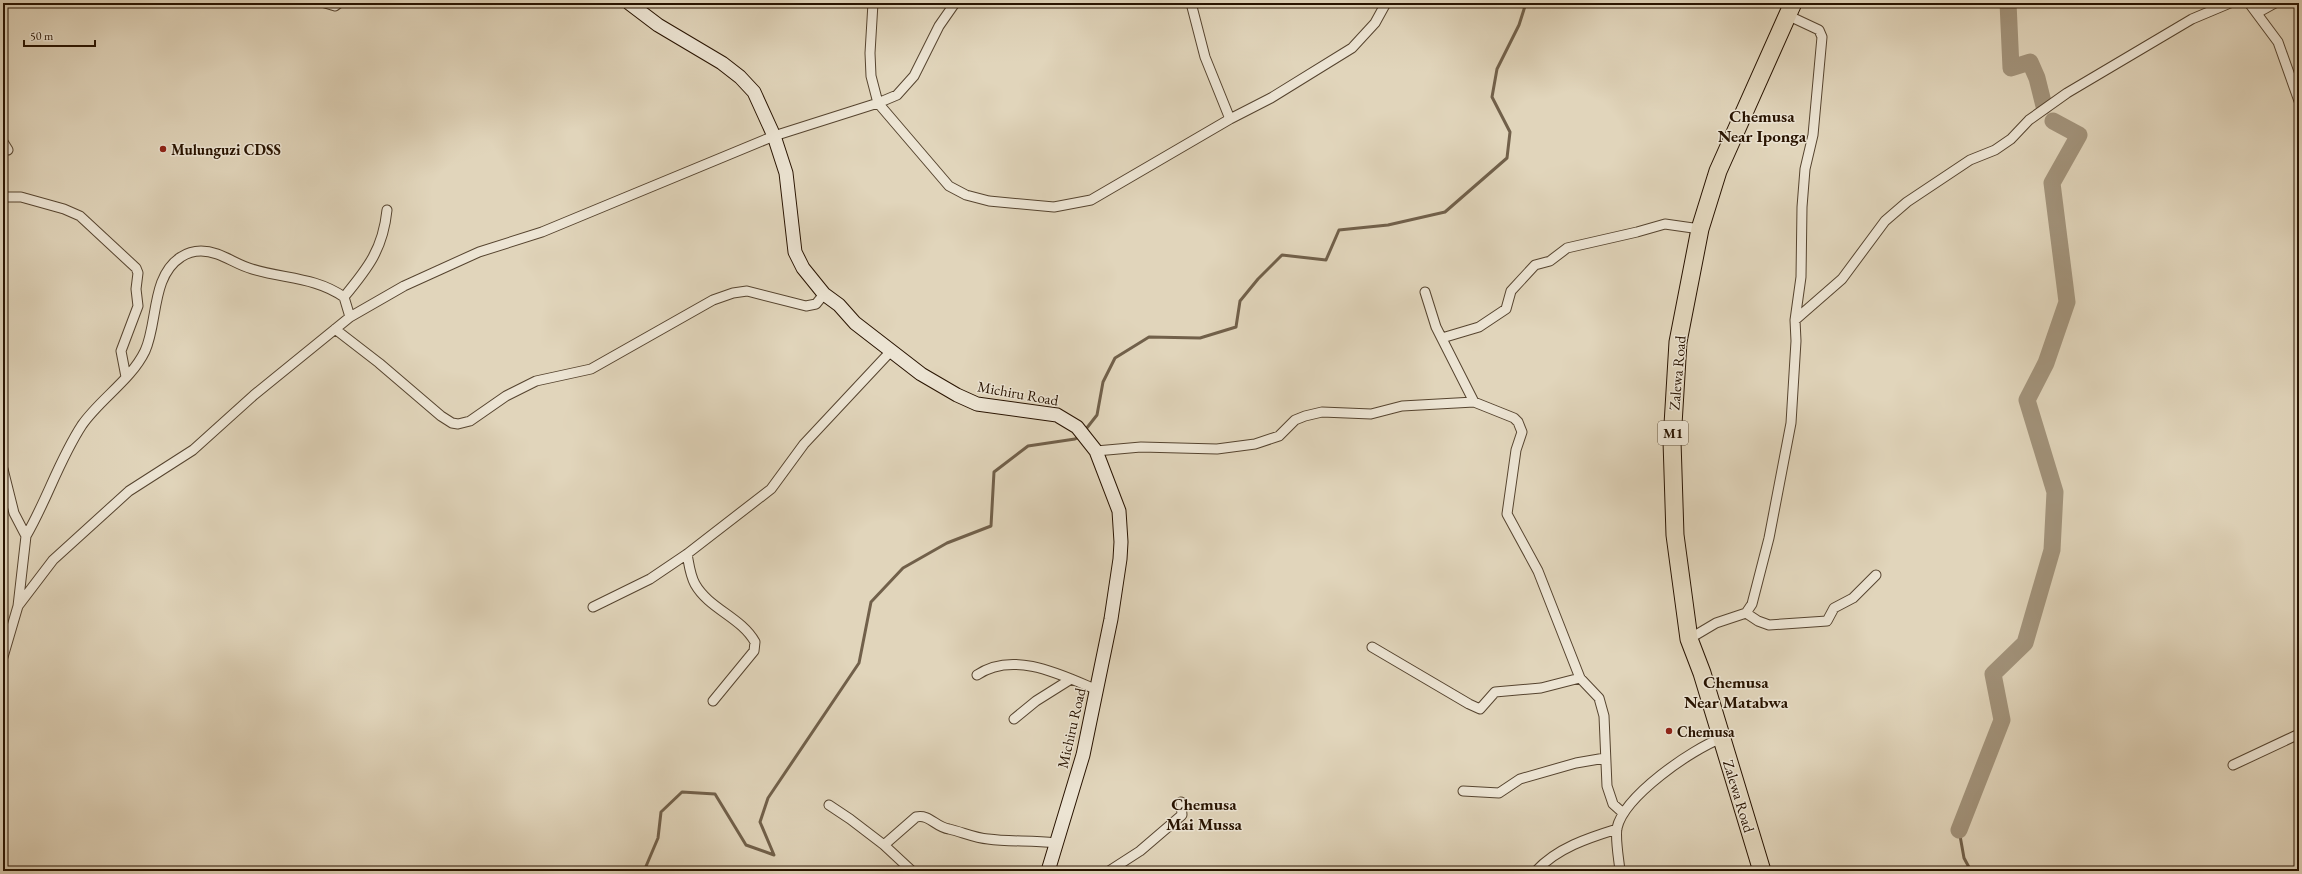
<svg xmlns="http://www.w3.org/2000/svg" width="2302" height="874" font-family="'EB Garamond',serif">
<rect width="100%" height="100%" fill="#e1d5bb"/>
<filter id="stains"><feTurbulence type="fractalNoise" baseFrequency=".005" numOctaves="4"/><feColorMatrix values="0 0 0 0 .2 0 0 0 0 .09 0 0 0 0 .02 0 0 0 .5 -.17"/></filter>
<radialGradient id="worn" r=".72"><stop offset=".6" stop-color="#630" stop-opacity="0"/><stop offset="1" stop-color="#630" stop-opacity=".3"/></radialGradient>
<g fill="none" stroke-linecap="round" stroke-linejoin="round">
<path stroke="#71604a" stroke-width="3" d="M 1086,429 L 1097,415 L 1103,382 L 1115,358 L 1149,337 L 1200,338 L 1236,327 L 1240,301 L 1258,279 L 1282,255 L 1326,260 L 1339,230 L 1388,225 L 1445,212 L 1507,158 L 1510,132 L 1492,97 L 1497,69 L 1519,25 L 1526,3
M 1959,830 L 1964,858 L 1971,871
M 644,871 L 658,838 L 661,812 L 682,792 L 715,794 L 746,845 L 774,855 L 760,822 L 768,798 L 859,663 L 871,602 L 903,568 L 947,543 L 991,526 L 994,472 L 1028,446 L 1075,439 L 1081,436"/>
<path stroke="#a2937b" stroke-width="17" d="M 2008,3 L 2011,68 L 2030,62 L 2037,78 L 2044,106
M 1959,830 L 2002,720 L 1993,674 L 2025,643 L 2052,550 L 2055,492 L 2027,400 L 2046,363 L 2067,302 L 2052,183 L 2079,135 L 2053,121"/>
<defs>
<path id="street" d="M 325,3 L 335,6 L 339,3
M 873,3 L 870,53 L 871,76 L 878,103 L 949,186 L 966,195 L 989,201 L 1054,207 L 1091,200 L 1230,119 L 1271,98 L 1352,48 L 1375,23 L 1386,3
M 1191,3 L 1205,57 L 1230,119
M 2249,3 L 2278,42 L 2299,101
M 2257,13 L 2275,3
M 3,142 L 8,150
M 3,197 L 21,197 L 64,209 L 80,216 L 136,268 L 138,273 L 136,289 L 138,306 L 121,351 L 126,377
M 1425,292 L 1436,327 L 1474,402
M 350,317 L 344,297 C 368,268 383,249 387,210
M 1795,320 L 1842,279 L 1885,221 L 1907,202 L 1970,160 L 1995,150 L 2011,139 L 2029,120 L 2067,93 L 2192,19 L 2230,3
M 335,329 L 379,363 L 441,416 L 452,423 L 458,424 L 470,421 L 506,396 L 536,381 L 591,369 L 713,300 L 733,293 L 747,291 L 806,306 L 816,304 L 824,294
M 1442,338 L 1479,327 L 1506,309 L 1511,291 L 1535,265 L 1550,261 L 1567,248 L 1637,232 L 1665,224 L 1700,229
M 1096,451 L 1141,447 L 1217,449 L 1255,444 L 1279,436 L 1295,420 L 1305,416 L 1322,412 L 1371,414 L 1402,406 L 1474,402 L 1514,418 L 1518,422 L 1522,432 L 1516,450 L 1507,514 L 1538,571 L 1580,678 L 1599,698 L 1604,716 L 1607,786 L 1613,804 L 1623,813
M 3,469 L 14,513 L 26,536 L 18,606
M 26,536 C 47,500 59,460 82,425 C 100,399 131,380 145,351 C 158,323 151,276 181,257 C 187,253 193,251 201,251 C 220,251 234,264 252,269 C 285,279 315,277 344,297
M 687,554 C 689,564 690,575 695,584 C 709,609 741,617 755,642 L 754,651 L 713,701
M 593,607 L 650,579 L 687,554 L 771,489 L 804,444 L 891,351
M 1746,613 L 1758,621 L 1769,625 L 1827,621 L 1834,608 L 1853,598 L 1876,575
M 1689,639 L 1716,623 L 1746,613 L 1752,604 L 1769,538 L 1791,423 L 1796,341 L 1795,320 L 1801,277 L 1802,207 L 1805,169 L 1813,135 L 1822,37 L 1819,30 L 1787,15
M 1372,647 L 1469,704 L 1480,709 L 1495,692 L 1541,688 L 1580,678
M 3,657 L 18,606 L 53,560 L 129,491 L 193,450 L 254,395 L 350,317 L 404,286 L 479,252 L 542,232 L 774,136 L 878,103 L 897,95 L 914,76 L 939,26 L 955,3
M 977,675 C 1013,650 1062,675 1097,690
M 1014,719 L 1036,701 L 1071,679
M 2233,765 L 2299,734
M 1463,791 L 1499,793 L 1520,779 L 1576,763 L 1605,758
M 829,805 L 850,819 L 884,845 L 912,871
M 884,845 L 916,817 C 930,814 935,827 949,829 C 962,832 975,838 988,839 C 1010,842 1033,840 1055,843
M 1109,871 L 1140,851 L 1182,815 L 1181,802
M 1536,871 C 1557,848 1588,838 1617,829
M 1620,871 C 1619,860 1615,839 1617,828 C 1624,796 1692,749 1722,738"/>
<path id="secondary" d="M 629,3 L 658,25 L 722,63 L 740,77 L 754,92 L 774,136 L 786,173 L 795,252 L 803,268 L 824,294 L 839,305 L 855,323 L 921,374 L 957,395 L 977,404 L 1057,415 L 1077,427 L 1096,451 L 1119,511 L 1121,542 L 1120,559 L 1111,619 L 1083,755 L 1048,871"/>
<path id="highway" d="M 1762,871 L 1702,673 L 1689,639 L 1675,535 L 1672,441 L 1678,342 L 1700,229 L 1718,171 L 1793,3"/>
</defs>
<use href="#street" stroke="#56442f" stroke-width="11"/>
<use href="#secondary" stroke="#281300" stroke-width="15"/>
<use href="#highway" stroke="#281300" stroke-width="19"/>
<use href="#street" stroke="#ece4d3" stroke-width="9"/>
<use href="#secondary" stroke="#ece4d3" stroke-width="13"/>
<use href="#highway" stroke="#e1d5bb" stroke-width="17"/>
</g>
<g fill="#8f2418" stroke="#ece4d3" stroke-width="1.5">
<circle cx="163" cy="149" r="4"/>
<circle cx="1669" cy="731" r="4"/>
</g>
<g text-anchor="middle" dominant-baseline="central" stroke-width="3" stroke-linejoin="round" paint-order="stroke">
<rect fill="#ece4d3" stroke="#63523f" stroke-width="1" x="1658" y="421" width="30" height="24" rx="3"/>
<g font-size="14" font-weight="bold" fill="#281300">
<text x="1673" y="433">M1</text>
</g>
<g font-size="15" font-weight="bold" fill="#281300" stroke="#ece4d3" text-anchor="start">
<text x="171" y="149">Mulunguzi CDSS</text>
<text x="1677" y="731">Chemusa</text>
</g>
<g font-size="15" fill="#281300" stroke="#ece4d3">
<text transform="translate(1677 373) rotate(-85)">Zalewa Road</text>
<text transform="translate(1018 393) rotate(10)">Michiru Road</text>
<text transform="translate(1071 728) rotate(-77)">Michiru Road</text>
<text transform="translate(1739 796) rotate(73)">Zalewa Road</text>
</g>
<g font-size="17" font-weight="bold" fill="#281300" stroke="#ece4d3">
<text x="1762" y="116">Chemusa<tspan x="1762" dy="20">Near Iponga</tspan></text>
<text x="1736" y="682">Chemusa<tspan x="1736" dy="20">Near Matabwa</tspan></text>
<text x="1204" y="804">Chemusa<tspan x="1204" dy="20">Mai Mussa</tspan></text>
</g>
</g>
<rect width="2302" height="874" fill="none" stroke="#e1d5bb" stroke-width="16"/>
<rect x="4" y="4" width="2294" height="866" fill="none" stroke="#281300" stroke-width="2"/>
<rect x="8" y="8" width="2286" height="858" fill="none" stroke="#281300"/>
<path d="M24 40v6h71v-6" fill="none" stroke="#281300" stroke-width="2"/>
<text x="30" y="40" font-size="12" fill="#281300" stroke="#ece4d3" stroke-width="3" paint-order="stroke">50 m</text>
<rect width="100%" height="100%" filter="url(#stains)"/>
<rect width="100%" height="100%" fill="url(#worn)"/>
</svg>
